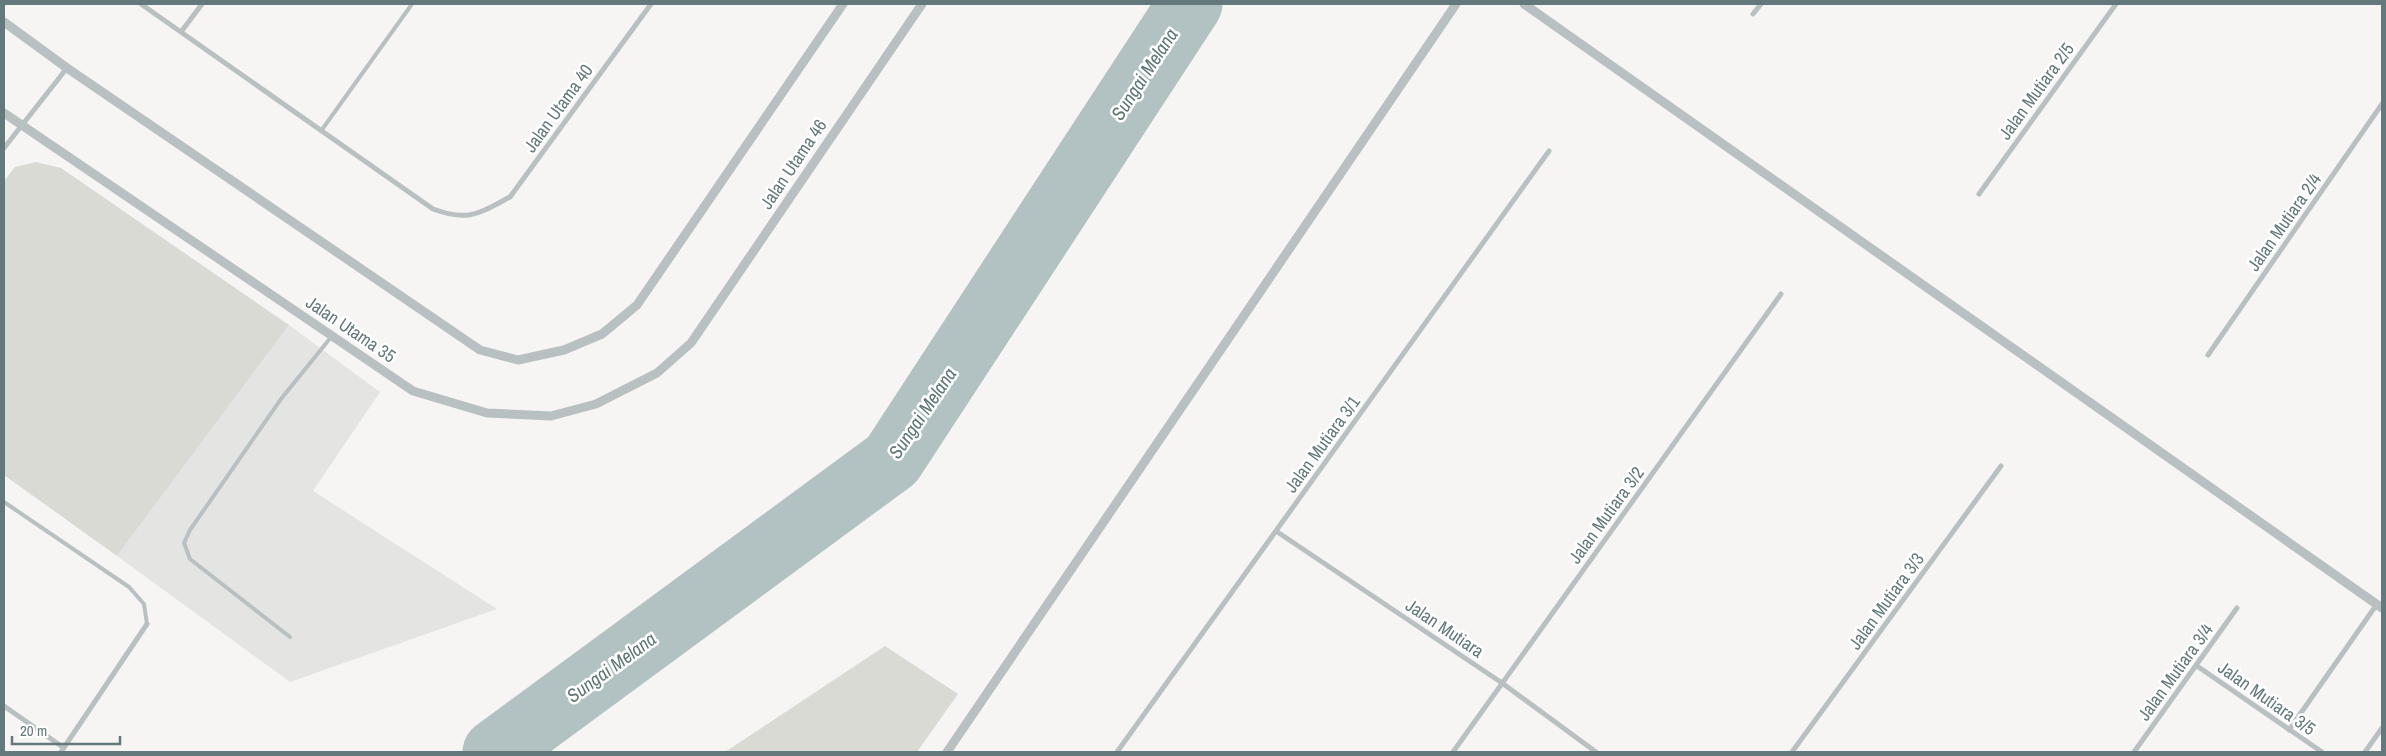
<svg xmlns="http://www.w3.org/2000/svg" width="2386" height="756" font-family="'Archivo Narrow',sans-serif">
<rect width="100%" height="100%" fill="#f6f5f3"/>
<path fill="#e4e5e3" d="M 289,325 L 380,392 L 313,491 L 497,609 L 290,682 L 117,556 Z"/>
<path fill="#d8dad3" d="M 36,162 L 61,168 L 289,325 L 117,556 L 4,475 L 4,181 L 15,167 Z
M 885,646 L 958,694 L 917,752 L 725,752 Z"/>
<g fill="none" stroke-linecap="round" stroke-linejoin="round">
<path stroke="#b2c2c2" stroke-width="65" d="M 495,752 L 892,460 L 1190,4"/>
<path stroke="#b9c0c1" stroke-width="4" d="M 321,131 L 412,4
M 4,502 L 129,587 L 144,604 L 147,624
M 290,637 L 190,559 L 184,543 L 190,530 L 281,399 L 332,336"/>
<path stroke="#b9c0c1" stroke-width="5" d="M 141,4 L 433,209 C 468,222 478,214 510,197 L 651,4
M 1753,14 L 1761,4
M 181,32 L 202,4
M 4,148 L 67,68
M 1979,194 L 2116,4
M 2208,355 L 2382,104
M 1276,531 L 1502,683 L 1596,752
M 2197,666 L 2322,752
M 4,706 L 64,748
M 2289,730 L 2377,604
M 61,752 L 147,624
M 1117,752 L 1549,151
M 1453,752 L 1781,294
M 1792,752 L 2001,466
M 2134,752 L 2237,608
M 2365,752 L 2382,728"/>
<path stroke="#b9c0c1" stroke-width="9" d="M 1524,4 L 2382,608
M 4,22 L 67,68 L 480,350 L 518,360 L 564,350 L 602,334 L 637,305 L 843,4
M 4,113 L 413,391 L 487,413 L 551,416 L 596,404 L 657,373 L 691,343 L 922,4
M 947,752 L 1456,4"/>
</g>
<g text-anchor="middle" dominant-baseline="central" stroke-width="5" stroke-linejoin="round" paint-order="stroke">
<g font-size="18" fill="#64797b" stroke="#fff">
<text transform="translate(2036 91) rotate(-54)">Jalan Mutiara 2/5</text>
<text transform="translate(558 108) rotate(-54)">Jalan Utama 40</text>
<text transform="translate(793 164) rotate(-56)">Jalan Utama 46</text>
<text transform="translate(2284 222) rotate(-55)">Jalan Mutiara 2/4</text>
<text transform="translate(351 329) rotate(34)">Jalan Utama 35</text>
<text transform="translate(1322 444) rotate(-54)">Jalan Mutiara 3/1</text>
<text transform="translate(1606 515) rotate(-54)">Jalan Mutiara 3/2</text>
<text transform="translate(1886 601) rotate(-54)">Jalan Mutiara 3/3</text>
<text transform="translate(1445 628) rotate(34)">Jalan Mutiara</text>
<text transform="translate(2175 672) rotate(-54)">Jalan Mutiara 3/4</text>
<text transform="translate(2267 698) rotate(35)">Jalan Mutiara 3/5</text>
</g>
<g font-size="19" font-style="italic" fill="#5e7776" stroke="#fff">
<text transform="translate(1144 74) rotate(-57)">Sungai Melana</text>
<text transform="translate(922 413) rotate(-56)">Sungai Melana</text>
<text transform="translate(611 667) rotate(-36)">Sungai Melana</text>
</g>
</g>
<rect width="2386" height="756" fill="none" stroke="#64797b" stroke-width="10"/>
<path d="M12 736v8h108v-8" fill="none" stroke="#64797b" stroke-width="2.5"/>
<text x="20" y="736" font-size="15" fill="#64797b" stroke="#ffffff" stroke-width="4" paint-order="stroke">20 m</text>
</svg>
